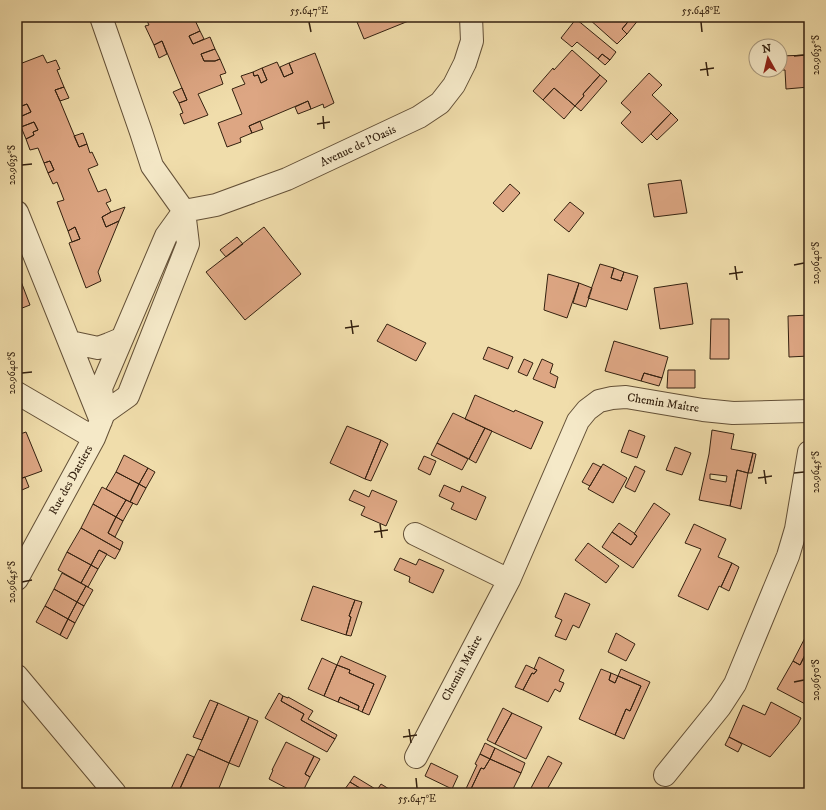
<svg xmlns="http://www.w3.org/2000/svg" width="826" height="810" font-family="'IM FELL DW Pica',serif">
<rect width="100%" height="100%" fill="#f0ddab"/>
<filter id="stains"><feTurbulence type="fractalNoise" baseFrequency=".005" numOctaves="4"/><feColorMatrix values="0 0 0 0 .2 0 0 0 0 .09 0 0 0 0 .02 0 0 0 .5 -.17"/></filter>
<radialGradient id="worn" r=".72"><stop offset=".6" stop-color="#630" stop-opacity="0"/><stop offset="1" stop-color="#630" stop-opacity=".3"/></radialGradient>
<path fill="#dda683" stroke="#342110" fill-rule="evenodd" d="M 150,17 L 195,17 L 194,18 L 200,31 L 189,36 L 193,44 L 210,37 L 215,49 L 201,54 L 204,61 L 215,61 L 220,59 L 226,73 L 220,75 L 223,84 L 198,94 L 208,115 L 184,124 L 180,114 L 183,113 L 179,103 L 187,100 L 162,41 L 154,45 L 145,26 L 149,25 L 146,19 Z
M 355,17 L 410,17 L 411,20 L 364,39 Z
M 591,17 L 632,17 L 622,29 L 627,34 L 617,44 L 589,19 Z
M 632,17 L 637,17 L 639,19 L 627,34 L 622,29 Z
M 576,19 L 616,52 L 610,60 L 602,54 L 598,59 L 577,42 L 572,47 L 561,38 Z
M 200,31 L 204,39 L 193,44 L 189,36 Z
M 162,41 L 167,54 L 159,58 L 154,45 Z
M 215,49 L 220,59 L 215,61 L 204,61 L 201,54 Z
M 572,50 L 600,75 L 583,94 L 584,96 L 575,106 L 554,88 L 543,100 L 533,91 L 553,68 L 554,70 Z
M 315,53 L 334,103 L 324,108 L 323,104 L 311,109 L 308,101 L 249,126 L 252,133 L 240,138 L 241,142 L 227,147 L 218,123 L 242,114 L 232,89 L 245,84 L 241,76 L 253,72 L 254,76 L 258,75 L 261,83 L 267,80 L 262,68 L 277,62 L 284,77 L 293,73 L 289,63 Z
M 602,54 L 610,60 L 605,65 L 598,59 Z
M 43,55 L 47,63 L 56,60 L 60,69 L 57,70 L 64,87 L 55,90 L 60,101 L 79,147 L 87,144 L 90,153 L 92,152 L 98,165 L 88,169 L 98,192 L 106,189 L 111,201 L 106,203 L 111,212 L 102,217 L 106,227 L 119,221 L 98,272 L 101,281 L 86,288 L 69,243 L 80,239 L 75,227 L 68,231 L 57,202 L 64,200 L 57,182 L 53,184 L 48,173 L 54,170 L 50,161 L 44,163 L 38,148 L 30,150 L 26,139 L 34,135 L 33,132 L 38,130 L 34,122 L 21,127 L 17,118 L 31,112 L 27,104 L 19,107 L 17,103 L 17,65 Z
M 809,55 L 809,87 L 786,89 L 785,70 L 780,70 L 780,56 Z
M 289,63 L 293,73 L 284,77 L 280,67 Z
M 262,68 L 267,80 L 261,83 L 258,75 L 254,76 L 253,72 Z
M 649,73 L 662,85 L 652,95 L 671,113 L 642,143 L 621,123 L 631,112 L 621,103 Z
M 600,75 L 607,81 L 581,111 L 575,106 L 584,96 L 583,94 Z
M 64,87 L 69,98 L 60,101 L 55,90 Z
M 182,88 L 187,100 L 179,103 L 173,92 Z
M 554,88 L 575,106 L 564,119 L 543,100 Z
M 308,101 L 311,109 L 298,114 L 295,107 Z
M 27,104 L 31,112 L 22,116 L 19,107 Z
M 671,113 L 678,120 L 657,140 L 651,134 Z
M 260,121 L 263,129 L 252,133 L 249,126 Z
M 34,122 L 38,130 L 33,132 L 34,135 L 26,139 L 21,127 Z
M 83,133 L 87,144 L 79,147 L 74,136 Z
M 50,161 L 54,170 L 48,173 L 44,163 Z
M 681,180 L 687,213 L 654,217 L 648,184 Z
M 510,184 L 520,193 L 503,212 L 493,203 Z
M 570,202 L 584,213 L 569,232 L 554,220 Z
M 125,207 L 119,221 L 106,227 L 102,217 L 111,212 Z
M 75,227 L 80,239 L 72,242 L 68,231 Z
M 264,227 L 301,274 L 245,320 L 206,272 Z
M 237,237 L 243,244 L 226,257 L 220,250 Z
M 600,264 L 614,268 L 611,278 L 621,281 L 624,272 L 638,276 L 627,310 L 588,298 Z
M 614,268 L 624,272 L 621,281 L 611,278 Z
M 17,271 L 30,305 L 17,310 Z
M 548,274 L 579,283 L 567,318 L 544,310 Z
M 579,283 L 592,288 L 586,307 L 573,303 Z
M 687,283 L 693,324 L 660,329 L 654,288 Z
M 809,315 L 809,356 L 789,357 L 788,316 Z
M 711,319 L 729,319 L 729,359 L 710,359 Z
M 387,324 L 426,343 L 416,361 L 377,341 Z
M 614,341 L 668,357 L 662,378 L 644,373 L 641,381 L 605,371 Z
M 488,347 L 513,357 L 508,369 L 483,359 Z
M 524,359 L 533,363 L 527,376 L 518,372 Z
M 542,359 L 553,364 L 550,373 L 558,377 L 555,388 L 533,379 Z
M 668,370 L 695,370 L 695,388 L 667,388 Z
M 644,373 L 662,378 L 659,386 L 641,381 Z
M 475,395 L 514,412 L 515,410 L 543,422 L 531,449 L 465,419 Z
M 453,413 L 485,428 L 469,459 L 437,443 Z
M 347,426 L 381,440 L 365,479 L 330,463 Z
M 485,428 L 492,431 L 476,463 L 469,459 Z
M 629,430 L 645,436 L 637,458 L 621,452 Z
M 712,430 L 734,434 L 731,449 L 753,453 L 748,473 L 737,470 L 730,506 L 699,500 L 709,454 ZM 710,474 L 727,476 L 726,482 L 710,479 Z
M 26,432 L 42,471 L 17,480 L 17,435 Z
M 381,440 L 388,444 L 371,481 L 365,479 Z
M 437,443 L 468,459 L 462,470 L 431,455 Z
M 675,447 L 691,453 L 682,475 L 666,470 Z
M 753,453 L 756,454 L 752,473 L 748,473 Z
M 124,455 L 148,468 L 139,484 L 116,472 Z
M 424,456 L 436,461 L 430,475 L 418,469 Z
M 593,463 L 601,467 L 590,486 L 582,482 Z
M 603,464 L 627,478 L 613,503 L 588,489 Z
M 635,466 L 645,471 L 635,492 L 625,487 Z
M 148,468 L 155,472 L 146,488 L 139,484 Z
M 737,470 L 748,473 L 741,509 L 730,506 Z
M 116,472 L 139,484 L 130,502 L 106,489 Z
M 25,477 L 29,487 L 17,492 L 17,480 Z
M 139,484 L 146,488 L 137,505 L 130,502 Z
M 444,485 L 460,492 L 462,486 L 486,497 L 476,520 L 451,509 L 454,503 L 439,496 Z
M 102,487 L 126,500 L 116,517 L 93,504 Z
M 354,490 L 369,497 L 372,490 L 397,501 L 386,526 L 361,515 L 365,507 L 349,500 Z
M 126,500 L 133,503 L 123,521 L 116,517 Z
M 654,503 L 670,514 L 633,568 L 602,547 L 612,532 L 631,545 L 637,536 L 634,534 Z
M 93,504 L 116,517 L 108,533 L 123,542 L 120,550 L 81,528 Z
M 116,517 L 123,521 L 115,537 L 108,533 Z
M 619,523 L 634,533 L 637,536 L 631,545 L 612,532 Z
M 694,524 L 726,539 L 718,557 L 732,563 L 721,587 L 719,586 L 708,610 L 678,596 L 701,549 L 685,543 Z
M 81,528 L 120,550 L 115,559 L 99,550 L 91,565 L 67,552 Z
M 588,543 L 619,566 L 606,583 L 575,560 Z
M 99,550 L 107,554 L 98,569 L 91,565 Z
M 67,552 L 91,565 L 81,583 L 58,570 Z
M 400,558 L 416,565 L 419,559 L 444,570 L 433,593 L 409,582 L 410,577 L 394,570 Z
M 732,563 L 739,567 L 729,591 L 721,587 Z
M 91,565 L 98,569 L 88,587 L 81,583 Z
M 62,573 L 86,586 L 77,602 L 54,589 Z
M 86,586 L 93,590 L 84,606 L 77,602 Z
M 313,586 L 355,600 L 349,616 L 351,617 L 346,635 L 301,620 Z
M 54,589 L 77,602 L 68,619 L 45,606 Z
M 565,593 L 590,604 L 579,628 L 573,625 L 566,640 L 555,636 L 562,620 L 555,617 Z
M 355,600 L 362,602 L 351,636 L 346,635 L 351,617 L 349,616 Z
M 77,602 L 84,606 L 75,623 L 68,619 Z
M 45,606 L 68,619 L 60,635 L 36,622 Z
M 68,619 L 75,623 L 67,639 L 60,635 Z
M 616,633 L 635,644 L 626,661 L 608,652 Z
M 807,634 L 809,634 L 809,647 L 800,665 L 793,661 Z
M 809,647 L 809,706 L 777,689 L 793,661 L 800,665 Z
M 341,656 L 386,676 L 369,715 L 362,712 L 374,684 L 349,673 L 350,670 L 337,665 Z
M 539,657 L 564,670 L 559,681 L 564,683 L 560,692 L 555,689 L 548,702 L 523,690 L 532,673 L 534,674 L 537,670 L 534,669 Z
M 322,658 L 337,665 L 324,696 L 308,689 Z
M 337,665 L 350,670 L 349,673 L 374,684 L 362,712 L 358,710 L 359,706 L 340,697 L 338,702 L 324,696 Z
M 526,665 L 537,670 L 534,674 L 532,673 L 523,690 L 515,687 Z
M 601,669 L 611,673 L 609,680 L 615,683 L 618,676 L 641,686 L 630,711 L 626,709 L 615,735 L 579,719 Z
M 621,669 L 650,682 L 624,739 L 615,735 L 626,709 L 630,711 L 641,686 L 618,676 Z
M 611,673 L 618,676 L 615,683 L 609,680 Z
M 279,693 L 283,696 L 281,701 L 304,714 L 301,720 L 335,739 L 327,752 L 265,718 Z
M 283,696 L 288,698 L 288,697 L 313,711 L 308,719 L 337,735 L 335,739 L 301,720 L 304,714 L 281,701 Z
M 340,697 L 359,706 L 358,710 L 338,702 Z
M 210,700 L 218,703 L 202,740 L 193,737 Z
M 771,702 L 801,718 L 798,724 L 770,757 L 729,737 L 743,705 L 765,715 Z
M 218,703 L 249,717 L 229,763 L 198,749 Z
M 503,708 L 512,713 L 495,744 L 487,740 Z
M 512,713 L 542,727 L 526,759 L 495,744 Z
M 249,717 L 258,721 L 239,767 L 229,763 Z
M 729,737 L 742,744 L 738,752 L 725,745 Z
M 286,742 L 314,756 L 305,774 L 310,777 L 302,793 L 296,793 L 269,779 L 273,770 L 272,770 Z
M 485,743 L 495,748 L 490,759 L 480,754 Z
M 495,748 L 525,763 L 521,773 L 490,759 Z
M 198,749 L 229,763 L 217,793 L 178,793 Z
M 187,754 L 194,757 L 178,793 L 174,793 L 170,791 Z
M 480,754 L 490,759 L 484,769 L 481,768 L 470,791 L 473,793 L 464,793 L 477,765 L 475,764 Z
M 314,756 L 320,759 L 310,777 L 305,774 Z
M 548,756 L 562,763 L 545,793 L 537,793 L 538,791 L 531,788 Z
M 490,759 L 521,773 L 511,793 L 473,793 L 470,791 L 481,768 L 484,769 Z
M 431,763 L 458,776 L 452,789 L 425,776 Z
M 354,776 L 377,790 L 381,784 L 389,789 L 386,793 L 368,793 L 350,782 Z
M 350,782 L 368,793 L 342,793 Z"/>
<g fill="none" stroke-linecap="round" stroke-linejoin="round">
<defs>
<path id="minor" d="M 184,211 L 216,205 L 287,179 L 419,117 L 440,103 L 454,85 L 465,63 L 472,41 L 471,17
M 17,212 L 101,421
M 70,342 L 98,348 L 109,344 L 121,339
M 17,393 L 94,438
M 104,413 L 101,388 L 166,236 L 184,211
M 415,534 L 509,580
M 17,579 L 94,438 L 104,413 L 128,396 L 188,244 L 184,211 L 152,166 L 141,132 L 101,17
M 17,676 L 115,793
M 416,757 L 509,580 L 578,421 L 587,410 L 599,401 L 612,398 L 626,397 L 703,410 L 733,413 L 809,411
M 665,775 L 720,707 L 735,684 L 788,556 L 796,529 L 809,452"/>
</defs>
<use href="#minor" stroke="#635037" stroke-width="24"/>
<use href="#minor" stroke="#f5e9c8" stroke-width="22"/>
</g>
<path fill="none" stroke="#342110" stroke-width="1.5" d="M 309,22 L 311,32M 701,22 L 702,32M 794,56 L 804,55M 706,62 L 708,76M 700,70 L 714,68M 323,116 L 324,129M 317,124 L 330,122M 22,165 L 32,164M 794,265 L 804,263M 735,266 L 737,280M 729,274 L 743,272M 351,320 L 353,334M 345,328 L 359,326M 22,373 L 32,372M 764,470 L 766,484M 794,473 L 804,472M 758,478 L 772,476M 380,524 L 382,538M 374,532 L 388,530M 22,582 L 32,580M 794,682 L 804,680M 409,729 L 411,743M 403,737 L 417,735M 416,778 L 417,788"/>
<g text-anchor="middle" dominant-baseline="central" stroke-width="4" stroke-linejoin="round" paint-order="stroke">
<g font-size="12" fill="#342110" stroke="#f5e9c8">
<text transform="translate(358 146) rotate(-25)">Avenue de l'Oasis</text>
<text transform="translate(663 403) rotate(9)">Chemin Maître</text>
<text transform="translate(71 480) rotate(-61)">Rue des Dattiers</text>
<text transform="translate(462 668) rotate(-62)">Chemin Maître</text>
</g>
</g>
<rect width="826" height="810" fill="none" stroke="#f0ddab" stroke-width="44"/>
<g transform="translate(768 58) rotate(352)"><circle r="19" fill="#f5e9c8" stroke="#a8997e"/>
<path d="M0-3L7 15L0 10L-7 15Z" fill="#8f2418"/>
<text y="-6" font-size="11" font-weight="bold" text-anchor="middle" fill="#342110">N</text>
</g>
<rect x="22" y="22" width="782" height="766" fill="none" stroke="#342110" stroke-width="1.5"/>
<g font-size="10" text-anchor="middle" fill="#342110">
<text x="309" y="14">55.647°E</text>
<text x="701" y="14">55.648°E</text>
<text transform="translate(815 55) rotate(-90)" y="4">20.9635°S</text>
<text transform="translate(11 165) rotate(-90)" y="4">20.9635°S</text>
<text transform="translate(815 263) rotate(-90)" y="4">20.9640°S</text>
<text transform="translate(11 373) rotate(-90)" y="4">20.9640°S</text>
<text transform="translate(815 472) rotate(-90)" y="4">20.9645°S</text>
<text transform="translate(11 582) rotate(-90)" y="4">20.9645°S</text>
<text transform="translate(815 680) rotate(-90)" y="4">20.9650°S</text>
<text x="417" y="802">55.647°E</text>
</g>
<rect width="100%" height="100%" filter="url(#stains)"/>
<rect width="100%" height="100%" fill="url(#worn)"/>
</svg>
